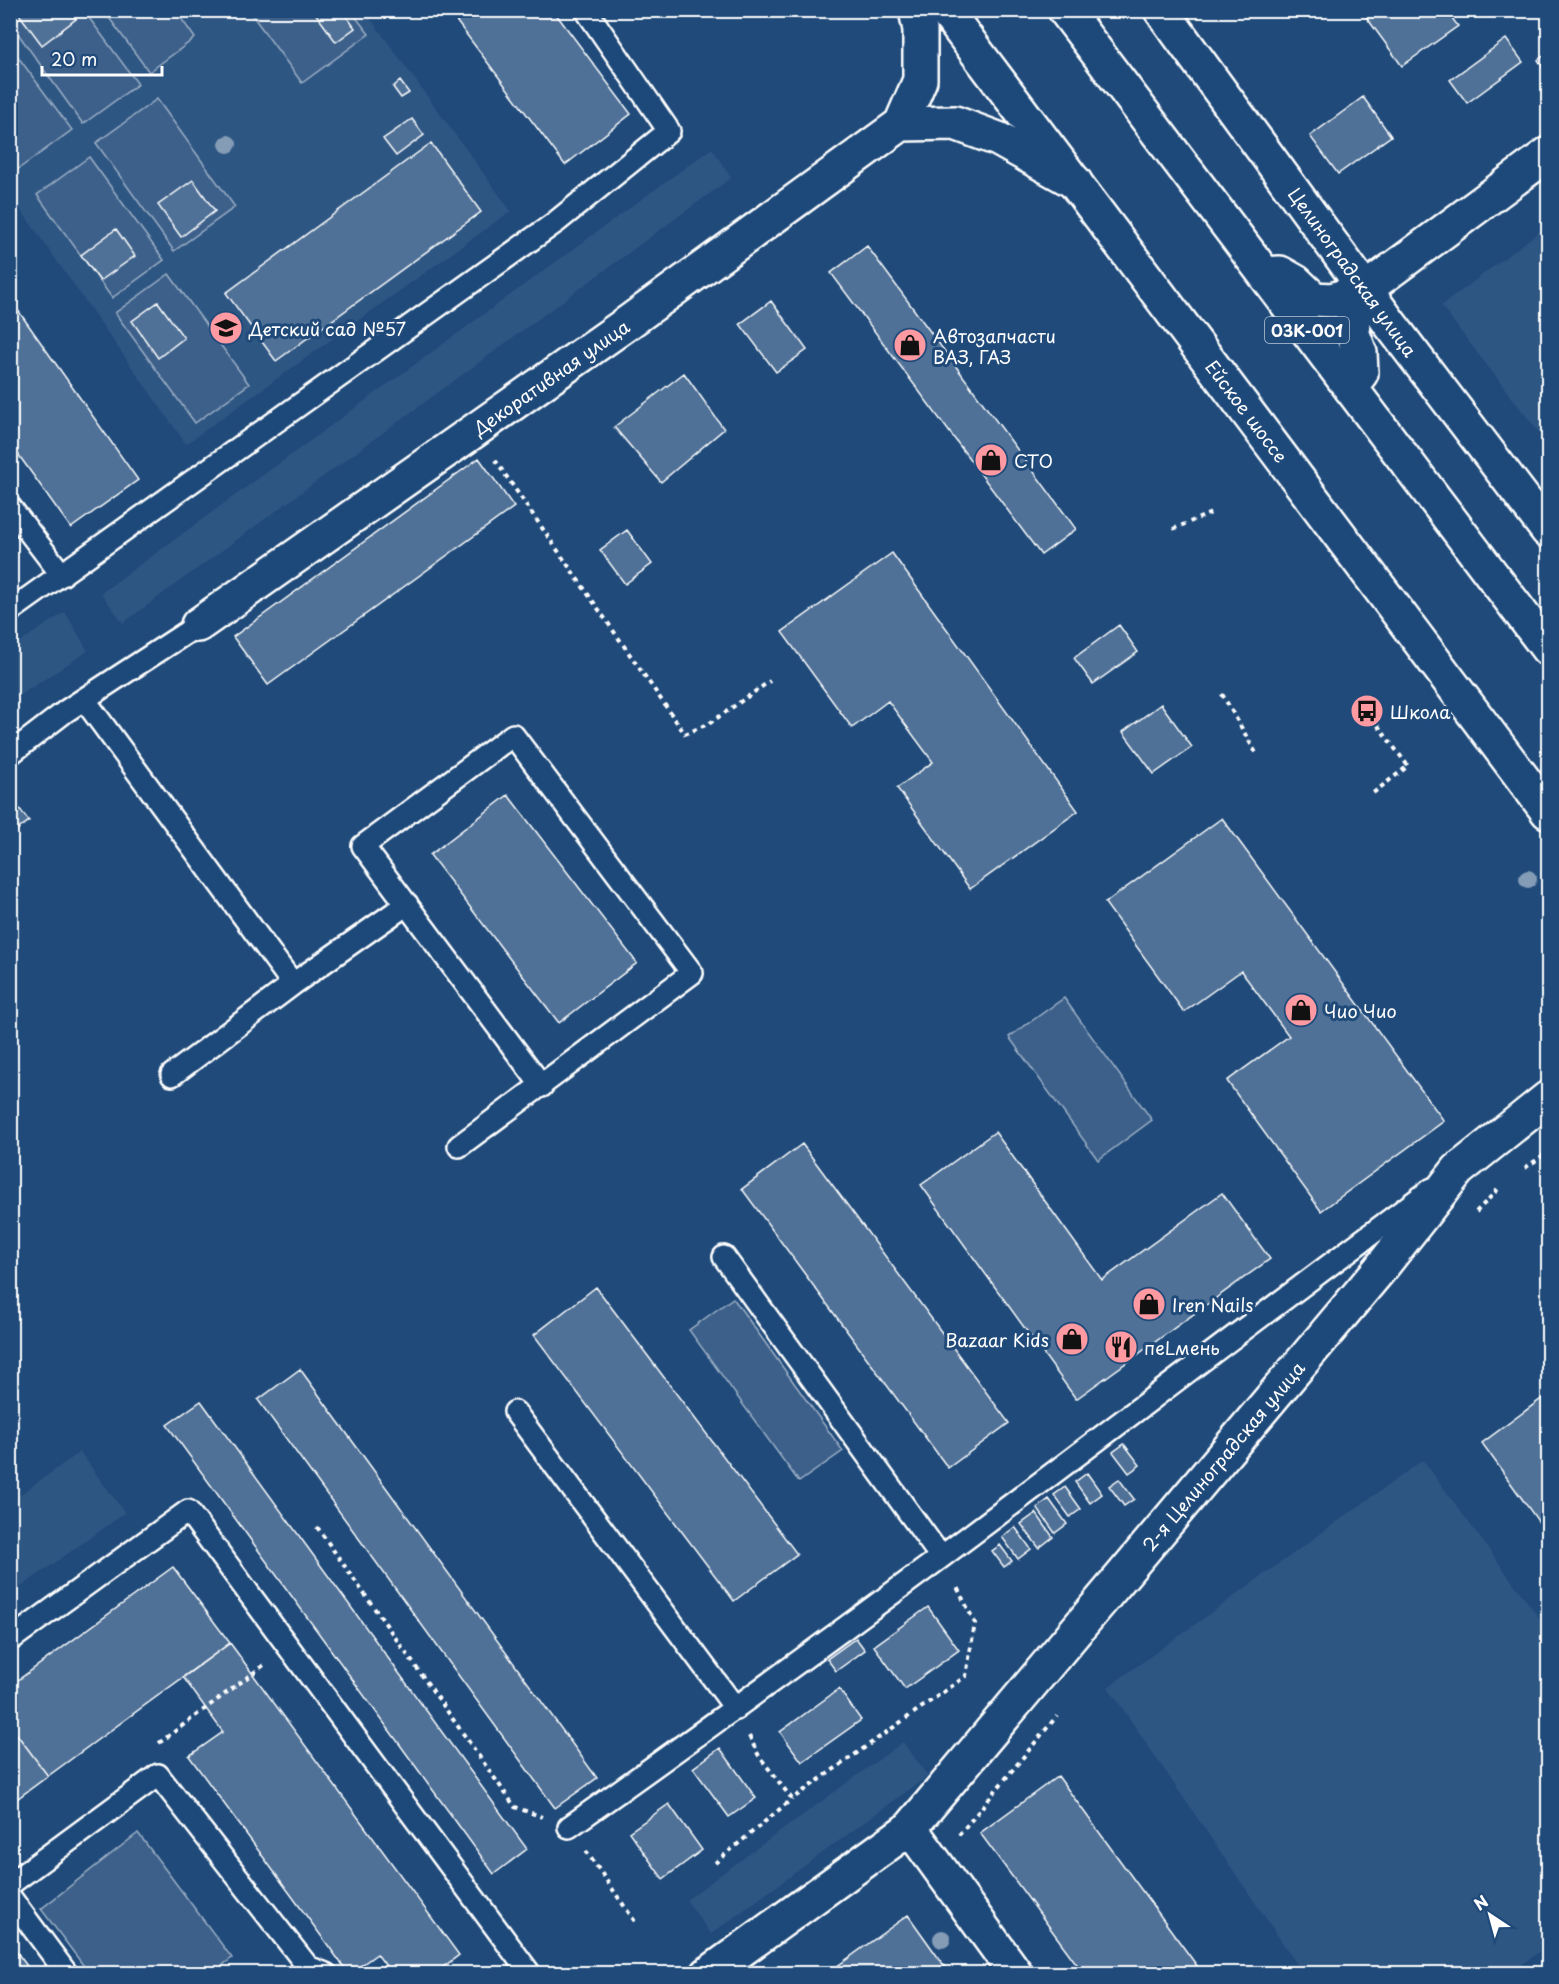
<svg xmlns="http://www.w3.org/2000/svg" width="1559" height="1984" font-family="'Playpen Sans',sans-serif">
<rect width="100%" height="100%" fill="#1f4a7a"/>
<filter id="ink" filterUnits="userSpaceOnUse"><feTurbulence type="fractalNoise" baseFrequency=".0167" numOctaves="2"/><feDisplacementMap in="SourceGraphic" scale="12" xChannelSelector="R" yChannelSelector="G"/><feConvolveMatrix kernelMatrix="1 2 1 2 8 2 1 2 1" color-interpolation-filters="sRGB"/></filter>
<g filter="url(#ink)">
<path fill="#2e5683" d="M 10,11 L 365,11 L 511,211 L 186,444 L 11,196 Z
M 712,148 L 731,178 L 123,623 L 101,593 Z
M 1548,225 L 1548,444 L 1441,306 Z
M 65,612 L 88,651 L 11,701 L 11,648 Z
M 80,1452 L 125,1513 L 11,1594 L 11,1501 Z
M 1423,1460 L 1548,1630 L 1548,1945 L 1511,1973 L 1303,1973 L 1108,1687 Z
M 903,1742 L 928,1776 L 711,1934 L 686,1900 Z"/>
<path fill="#3c618b" stroke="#9eb0c5" stroke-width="1.5" d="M 13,10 L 84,11 L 138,84 L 83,124 L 11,24 L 10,12 Z
M 104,11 L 176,11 L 195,38 L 149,72 Z
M 249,11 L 351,11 L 369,34 L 302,83 Z
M 10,46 L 72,130 L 17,170 L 10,161 Z
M 157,99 L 235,207 L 174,251 L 96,143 Z
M 89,157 L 164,260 L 112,298 L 37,195 Z
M 169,274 L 249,384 L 195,423 L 115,313 Z
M 1064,998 L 1152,1120 L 1098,1160 L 1009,1037 Z
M 733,1298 L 843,1451 L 799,1482 L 689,1330 Z
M 138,1833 L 232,1958 L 212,1973 L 89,1973 L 41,1909 Z"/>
<path fill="#507197" stroke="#fff" stroke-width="1.5" d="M 16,10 L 70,10 L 76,19 L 42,45 Z
M 313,10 L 342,10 L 355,28 L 336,42 Z
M 448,10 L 553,10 L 631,114 L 565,165 Z
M 1361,10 L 1446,10 L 1458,26 L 1402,66 Z
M 1506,39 L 1523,62 L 1467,103 L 1450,80 Z
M 1548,53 L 1548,75 L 1538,60 Z
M 400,81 L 409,93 L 401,98 L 393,87 Z
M 1363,97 L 1391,136 L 1338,174 L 1310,136 Z
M 412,119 L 424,135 L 396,156 L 383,139 Z
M 431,143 L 481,212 L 276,361 L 226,293 Z
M 193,180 L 215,211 L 181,237 L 158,205 Z
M 116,229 L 135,256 L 100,281 L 81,255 Z
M 867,246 L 1076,529 L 1041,555 L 831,273 Z
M 10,299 L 138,480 L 71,528 L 10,443 Z
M 771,301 L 807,350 L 776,372 L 740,324 Z
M 158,302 L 184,338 L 158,358 L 132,321 Z
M 684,373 L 724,429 L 661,482 L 614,427 Z
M 479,458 L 514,507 L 268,685 L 233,637 Z
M 627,530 L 652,564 L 625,584 L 600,550 Z
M 892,553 L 1078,811 L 970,889 L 897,788 L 933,762 L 888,701 L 852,728 L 782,632 Z
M 1119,625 L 1138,652 L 1093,684 L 1074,658 Z
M 1161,704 L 1192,747 L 1154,774 L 1123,732 Z
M 508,795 L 637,963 L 559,1023 L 430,855 Z
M 15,803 L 29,821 L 10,835 L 10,806 Z
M 1222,818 L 1444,1121 L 1321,1211 L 1227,1081 L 1289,1036 L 1241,971 L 1184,1012 L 1105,903 Z
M 995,1132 L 1102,1280 L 1222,1193 L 1270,1259 L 1076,1399 L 921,1185 Z
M 802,1144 L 1009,1423 L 948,1468 L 742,1189 Z
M 596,1287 L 797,1554 L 734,1601 L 534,1335 Z
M 300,1369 L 597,1778 L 555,1808 L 258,1400 Z
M 1548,1394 L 1548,1535 L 1482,1443 Z
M 201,1401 L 527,1849 L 494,1874 L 167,1425 Z
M 1124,1444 L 1140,1465 L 1129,1473 L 1113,1452 Z
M 1087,1473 L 1102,1494 L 1090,1503 L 1075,1482 Z
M 1119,1479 L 1134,1499 L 1124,1506 L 1109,1486 Z
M 1065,1487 L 1081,1509 L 1070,1517 L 1054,1495 Z
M 1049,1499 L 1067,1524 L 1055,1533 L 1037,1508 Z
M 1036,1513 L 1053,1537 L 1039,1548 L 1021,1524 Z
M 1015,1527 L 1031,1549 L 1018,1559 L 1002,1537 Z
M 1000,1545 L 1012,1561 L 1004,1567 L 992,1551 Z
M 173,1567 L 230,1643 L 48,1776 L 10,1725 L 10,1686 Z
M 928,1607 L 959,1650 L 905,1689 L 874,1646 Z
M 856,1638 L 865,1650 L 836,1671 L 827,1659 Z
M 230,1643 L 459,1955 L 434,1974 L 392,1974 L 377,1954 L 349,1974 L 189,1756 L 223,1732 L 183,1677 Z
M 839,1689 L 861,1720 L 802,1762 L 780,1732 Z
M 10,1725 L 48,1776 L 10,1804 Z
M 720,1748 L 756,1798 L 729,1817 L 693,1768 Z
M 1058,1776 L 1203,1974 L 1084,1974 L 980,1833 Z
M 669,1804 L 702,1850 L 663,1879 L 629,1832 Z
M 908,1915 L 950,1974 L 835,1974 L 832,1970 Z
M 10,1943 L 33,1974 L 10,1974 Z"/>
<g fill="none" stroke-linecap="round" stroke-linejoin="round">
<defs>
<path id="lane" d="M 10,507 L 62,575
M 10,611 L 556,222 L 669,131 L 586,10
M 84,699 L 293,984
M 10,754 L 66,711 L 198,625
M 172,1075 L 293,984 L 407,904
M 459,1146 L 692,973 L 513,735 L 363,846 L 542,1086
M 724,1257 L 941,1557
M 515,1412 L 736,1709
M 10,1640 L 188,1511 L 530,1974
M 569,1827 C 693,1739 817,1649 940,1558 C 1104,1436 1267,1310 1432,1189
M 10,1884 L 158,1775 L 308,1967 L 326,1974
M 10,1897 L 67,1974"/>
<path id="street" d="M 1161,10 L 1391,325 L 1548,531
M 901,124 L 955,123 L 998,139 L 1075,182
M 1265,274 L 1280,273 L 1296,282 L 1314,299 L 1332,300 L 1366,289
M 1350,387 L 1361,373 L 1360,353 L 1353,334 L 1352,305 L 1366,289 L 1548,154
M 198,625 L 626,324 L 901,124 L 920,80 L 920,30 L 916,10
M 910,1828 L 1016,1974
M 708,1974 L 910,1828 L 1380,1269 L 1458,1170 L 1548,1098"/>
<path id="primary" d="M 945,10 L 1548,812
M 1065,10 L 1548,649"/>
</defs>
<use href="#lane" stroke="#fff" stroke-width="26"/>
<use href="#street" stroke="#fff" stroke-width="38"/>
<use href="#primary" stroke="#fff" stroke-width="38"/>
<path stroke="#fff" stroke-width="4" stroke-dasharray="4.5 4.5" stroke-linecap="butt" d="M 495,460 L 685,734 L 710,723 L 770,681
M 1173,529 L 1211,513
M 1222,694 L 1256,753
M 1367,711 L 1408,766 L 1373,793
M 1525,1168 L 1548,1152
M 1476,1212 L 1500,1187
M 317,1527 L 515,1807 L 542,1817
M 749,1736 L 759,1756 L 792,1799 L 966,1676 L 975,1623 L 956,1585
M 159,1743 L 264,1665
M 959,1835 L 1057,1716
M 586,1851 L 636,1923
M 715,1863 L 792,1799"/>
<use href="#lane" stroke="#1f4a7a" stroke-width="21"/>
<use href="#street" stroke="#1f4a7a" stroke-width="33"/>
<use href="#primary" stroke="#1f4a7a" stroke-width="33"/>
</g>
<g fill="#859cb6">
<circle cx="228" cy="144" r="9"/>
<circle cx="1528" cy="879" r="9"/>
<circle cx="942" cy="1939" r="9"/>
</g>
</g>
<defs>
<symbol id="school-disc" viewBox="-11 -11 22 22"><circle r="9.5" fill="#ff9aa2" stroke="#1f4a7a"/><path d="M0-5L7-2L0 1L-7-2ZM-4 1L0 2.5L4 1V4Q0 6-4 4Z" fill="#111"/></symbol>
<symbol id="shop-disc" viewBox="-11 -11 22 22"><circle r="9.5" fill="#ff9aa2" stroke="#1f4a7a"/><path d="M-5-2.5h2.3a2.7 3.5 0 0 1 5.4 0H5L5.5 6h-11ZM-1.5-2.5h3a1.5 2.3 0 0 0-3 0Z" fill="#111"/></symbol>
<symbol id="bus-disc" viewBox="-11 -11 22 22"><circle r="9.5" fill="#ff9aa2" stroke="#1f4a7a"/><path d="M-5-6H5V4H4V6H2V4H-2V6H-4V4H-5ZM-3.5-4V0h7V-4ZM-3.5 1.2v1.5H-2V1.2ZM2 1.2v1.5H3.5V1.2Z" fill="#111"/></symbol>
<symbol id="restaurant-disc" viewBox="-11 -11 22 22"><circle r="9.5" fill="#ff9aa2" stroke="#1f4a7a"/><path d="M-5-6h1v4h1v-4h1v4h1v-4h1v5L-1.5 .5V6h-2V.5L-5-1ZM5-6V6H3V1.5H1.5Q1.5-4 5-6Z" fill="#111"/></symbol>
</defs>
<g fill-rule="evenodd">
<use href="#school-disc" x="207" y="309" width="38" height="38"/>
<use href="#shop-disc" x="891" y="326" width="38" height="38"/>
<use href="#shop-disc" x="972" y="441" width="38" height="38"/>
<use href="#bus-disc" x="1348" y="692" width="38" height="38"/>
<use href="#shop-disc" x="1282" y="991" width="38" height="38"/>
<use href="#shop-disc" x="1130" y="1285" width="38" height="38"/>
<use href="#shop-disc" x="1053" y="1320" width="38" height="38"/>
<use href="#restaurant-disc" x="1102" y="1328" width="38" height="38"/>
</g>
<g text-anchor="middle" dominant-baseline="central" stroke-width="6" stroke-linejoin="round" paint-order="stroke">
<rect fill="#1f4a7a" stroke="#bcc9d7" stroke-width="1.5" x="1265" y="317" width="84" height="26" rx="4.5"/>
<g font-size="16" font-weight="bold" fill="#fff">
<text x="1307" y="330">03К-001</text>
</g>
<g font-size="18" fill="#fff" stroke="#1f4a7a">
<text transform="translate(1353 272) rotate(54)">Целиноградская улица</text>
<text transform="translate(551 377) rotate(-35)">Декоративная улица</text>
<text transform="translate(1247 411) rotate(53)">Ейское шоссе</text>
<text transform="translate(1223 1456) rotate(-50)">2-я Целиноградская улица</text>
</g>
<g font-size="18" fill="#fff" stroke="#1f4a7a" text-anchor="start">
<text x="249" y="328">Детский сад №57</text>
<text x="933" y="335">Автозапчасти<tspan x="933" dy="21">ВАЗ, ГАЗ</tspan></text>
<text x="1014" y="460">СТО</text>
<text x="1390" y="711">Школа</text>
<text x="1324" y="1010">Чио Чио</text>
<text x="1172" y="1304">Iren Nails</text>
<text x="1049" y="1339" text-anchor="end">Bazaar Kids</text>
<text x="1144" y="1347">пеLмень</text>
</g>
</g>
<rect width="1559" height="1984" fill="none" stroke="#1f4a7a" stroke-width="36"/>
<rect x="18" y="18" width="1523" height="1948" fill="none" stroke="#fff" stroke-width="2" filter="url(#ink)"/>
<g transform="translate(1490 1915) rotate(324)" stroke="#1f4a7a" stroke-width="4.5" paint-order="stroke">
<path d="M0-4.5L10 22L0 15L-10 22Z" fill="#ffffff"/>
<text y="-9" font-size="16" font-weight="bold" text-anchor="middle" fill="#ffffff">N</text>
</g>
<path d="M42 66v9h120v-9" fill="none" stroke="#ffffff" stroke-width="3"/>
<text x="51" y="66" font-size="18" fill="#ffffff" stroke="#1f4a7a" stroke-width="4.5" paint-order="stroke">20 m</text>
</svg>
